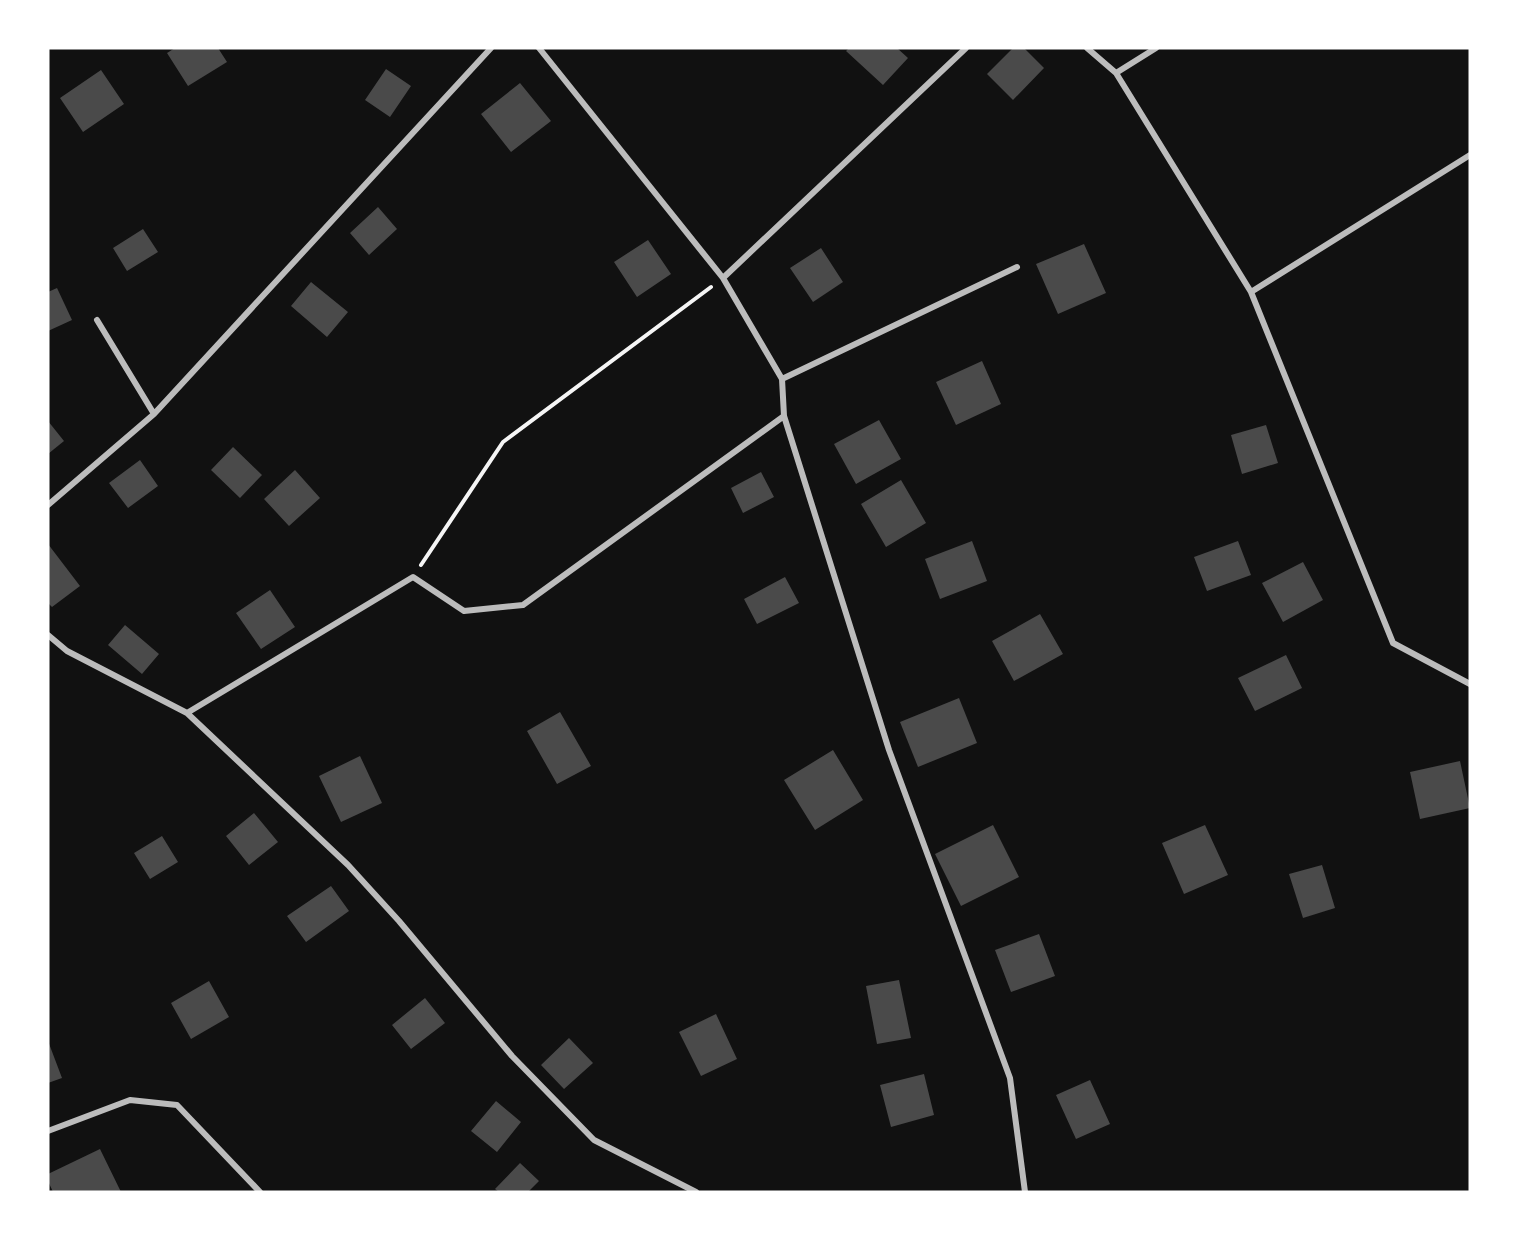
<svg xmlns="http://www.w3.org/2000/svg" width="1518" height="1240" font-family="'IBM Plex Serif',serif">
<rect width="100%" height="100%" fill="#111"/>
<path fill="#4a4a4a" d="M 175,48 L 218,48 L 227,62 L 188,86 L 167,53 Z
M 849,48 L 897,48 L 908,58 L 883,85 L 846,51 Z
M 1013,48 L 1024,48 L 1044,68 L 1013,100 L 987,74 Z
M 386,69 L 411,86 L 390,117 L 365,100 Z
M 101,70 L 124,104 L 83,132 L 60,98 Z
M 520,83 L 551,121 L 511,152 L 481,114 Z
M 378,207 L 397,229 L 369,255 L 350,233 Z
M 143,229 L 158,252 L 127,271 L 113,248 Z
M 648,240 L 671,274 L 637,297 L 614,262 Z
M 1084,244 L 1106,293 L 1058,314 L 1036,264 Z
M 821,248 L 843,282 L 813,302 L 790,268 Z
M 311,282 L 348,312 L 327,337 L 291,306 Z
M 57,288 L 72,320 L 48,331 L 48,292 Z
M 982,361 L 1001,404 L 956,425 L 936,382 Z
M 879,420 L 901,459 L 856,484 L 834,444 Z
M 48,421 L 64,441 L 48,454 Z
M 1266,425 L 1278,463 L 1242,474 L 1231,435 Z
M 233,447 L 262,475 L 240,498 L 211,470 Z
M 140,460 L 158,486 L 128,508 L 109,483 Z
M 295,470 L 320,498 L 289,526 L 264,499 Z
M 761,472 L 774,497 L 743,513 L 731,488 Z
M 901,480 L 926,523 L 886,547 L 861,504 Z
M 972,541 L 987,581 L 940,599 L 925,559 Z
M 1238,541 L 1251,575 L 1207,591 L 1194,557 Z
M 48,544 L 80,586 L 52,607 L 48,603 Z
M 1303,562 L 1323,600 L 1283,622 L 1262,583 Z
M 785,577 L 799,603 L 757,624 L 744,599 Z
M 270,590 L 295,627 L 261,649 L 236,613 Z
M 1040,614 L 1063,654 L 1014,681 L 992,641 Z
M 125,625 L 159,654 L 142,674 L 108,645 Z
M 1286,655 L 1302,688 L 1255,711 L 1238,678 Z
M 959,698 L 977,743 L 918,767 L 900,722 Z
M 560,712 L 591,766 L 557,784 L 527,731 Z
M 833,750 L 863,800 L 815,830 L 784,780 Z
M 360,756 L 382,803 L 341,822 L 319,776 Z
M 1460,761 L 1470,808 L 1420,819 L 1410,772 Z
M 254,813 L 278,842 L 249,865 L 226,836 Z
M 993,825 L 1019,877 L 961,906 L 935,854 Z
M 1205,825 L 1228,875 L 1184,894 L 1162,843 Z
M 162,836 L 178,862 L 150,879 L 134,853 Z
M 1322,865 L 1335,908 L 1303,918 L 1289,874 Z
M 331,886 L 349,911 L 306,942 L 287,916 Z
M 1039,934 L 1055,976 L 1011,992 L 995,950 Z
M 899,980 L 911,1038 L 877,1044 L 866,986 Z
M 209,981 L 229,1017 L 191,1039 L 171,1003 Z
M 425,998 L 445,1023 L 411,1049 L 392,1025 Z
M 716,1014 L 737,1059 L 701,1076 L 679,1032 Z
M 569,1038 L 593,1063 L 564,1089 L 541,1065 Z
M 48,1041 L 62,1078 L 48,1083 Z
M 924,1074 L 934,1115 L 891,1127 L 880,1085 Z
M 1090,1080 L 1110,1124 L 1076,1139 L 1056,1095 Z
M 496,1101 L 521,1122 L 497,1152 L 471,1131 Z
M 100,1149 L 121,1192 L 53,1192 L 48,1181 L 48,1174 Z
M 520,1163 L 539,1181 L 528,1192 L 499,1192 L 495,1189 Z"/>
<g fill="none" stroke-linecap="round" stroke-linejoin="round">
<path stroke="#f5f5f5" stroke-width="4" d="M 421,565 L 503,442 L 711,287"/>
<path stroke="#bcbcbc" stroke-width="6" d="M 539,48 L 723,278 L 782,379 L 784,416 L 889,750 L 1010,1078 L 1025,1192
M 1087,48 L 1116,73 L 1251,292 L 1393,643 L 1470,684
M 1116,73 L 1156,48
M 723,278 L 966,48
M 1251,292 L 1470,155
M 97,320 L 154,414
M 782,379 L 1017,267
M 48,505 L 154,414 L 491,48
M 48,635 L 67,651 L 187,713 L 348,865 L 399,921 L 512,1056 L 594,1140 L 696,1192
M 187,713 L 413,577 L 464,611 L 523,605 L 784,416
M 48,1131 L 130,1100 L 177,1105 L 260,1192"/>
</g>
<rect width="1518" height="1240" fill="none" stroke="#ffffff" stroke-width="99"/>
</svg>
